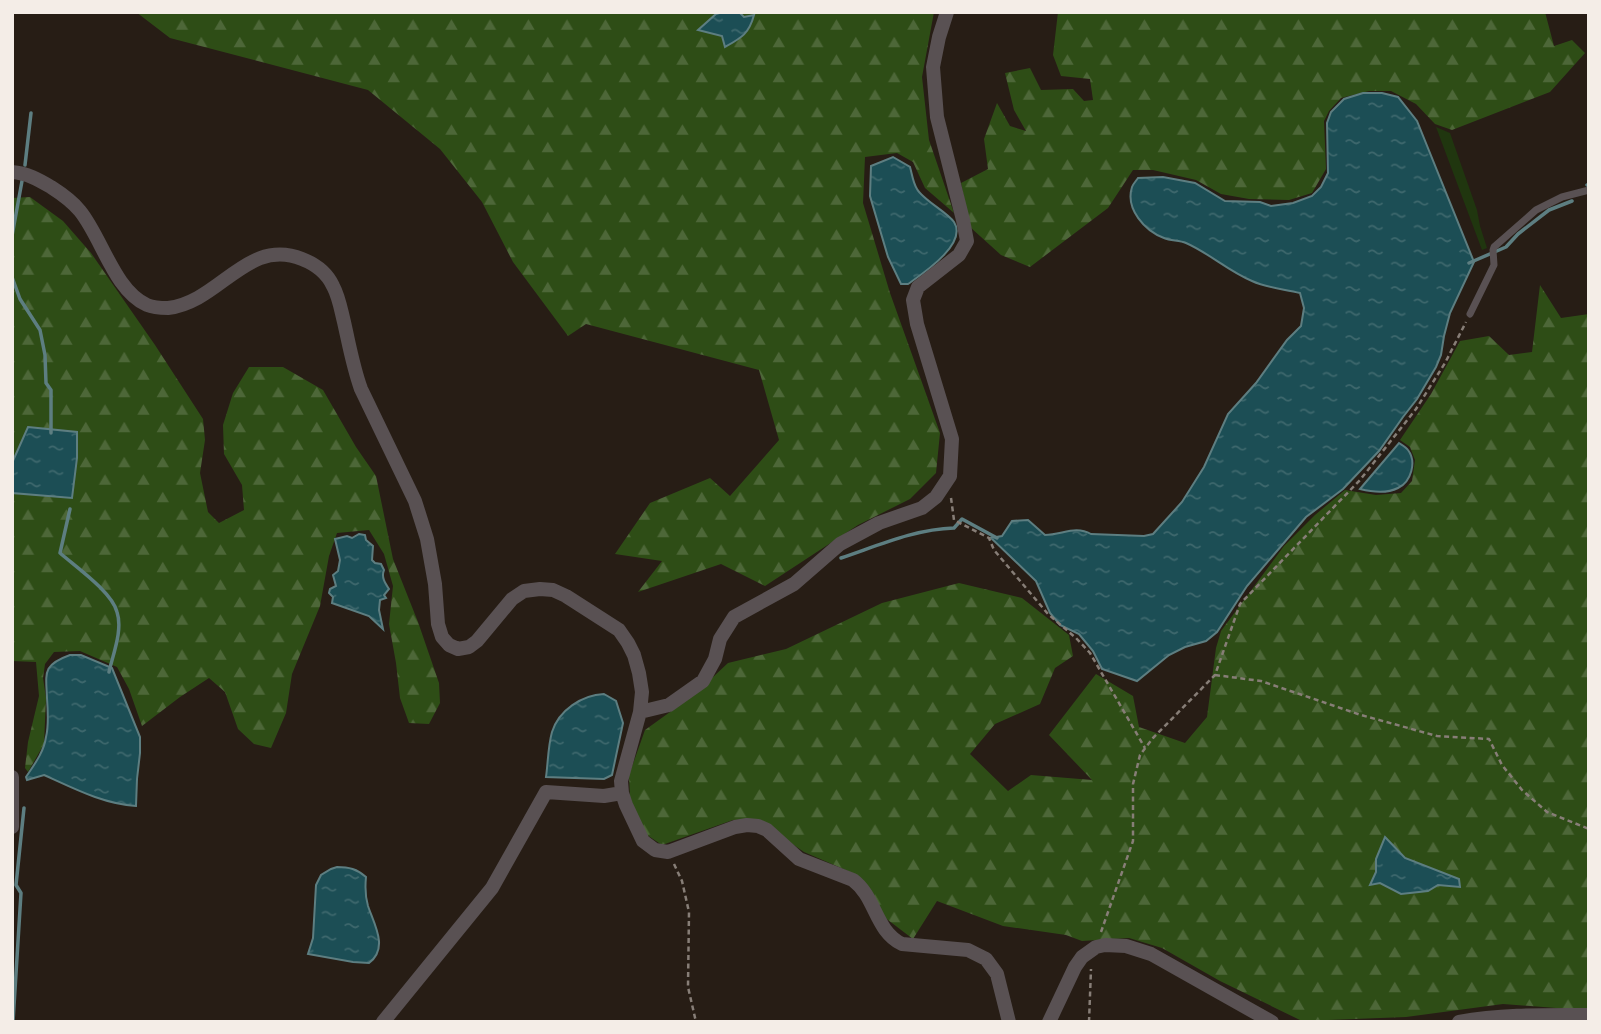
<svg xmlns="http://www.w3.org/2000/svg" width="1601" height="1034" font-family="Commissioner,sans-serif">
<defs>
<pattern id="forest-firs" width="22" height="20" patternUnits="userSpaceOnUse" patternTransform="scale(1.75)"><rect width="22" height="20" fill="#2e4d16"/><path d="M5 1l3.5 6h-7zM16 11l3.5 6h-7z" fill="#4d6738"/></pattern>
<pattern id="water-ripples" width="26" height="14" patternUnits="userSpaceOnUse" patternTransform="scale(1.75)"><rect width="26" height="14" fill="#1c4e55"/><path d="M2 4q2-2 4 0t4 0M15 11q2-2 4 0t4 0" fill="none" stroke="#3e686d"/></pattern>
</defs>
<rect width="100%" height="100%" fill="#271d15"/>
<path fill="#20360f" d="M 1436,127 L 1450,133 L 1477,210 L 1480,226 L 1487,248 L 1482,250 Z"/>
<path fill="url(#forest-firs)" d="M 136,12 L 934,12 L 922,77 L 929,140 L 954,213 L 925,188 L 913,162 L 897,153 L 865,157 L 863,203 L 890,293 L 940,433 L 936,473 L 910,499 L 858,525 L 765,586 L 721,564 L 638,592 L 662,561 L 615,554 L 650,503 L 710,478 L 730,496 L 779,440 L 759,370 L 586,324 L 568,336 L 513,262 L 482,202 L 440,149 L 368,90 L 170,38 Z
M 1058,12 L 1545,12 L 1554,46 L 1572,40 L 1585,53 L 1550,92 L 1452,130 L 1435,124 L 1416,104 L 1391,91 L 1369,91 L 1341,98 L 1329,111 L 1324,121 L 1326,169 L 1312,193 L 1289,200 L 1249,199 L 1221,194 L 1196,180 L 1153,170 L 1133,170 L 1108,208 L 1030,267 L 1001,255 L 970,227 L 961,183 L 988,169 L 984,139 L 997,103 L 1010,126 L 1026,131 L 1014,110 L 1005,73 L 1030,68 L 1041,90 L 1073,89 L 1084,101 L 1093,100 L 1090,79 L 1061,76 L 1053,55 Z
M 30,197 L 63,221 L 91,253 L 155,345 L 203,419 L 205,440 L 200,473 L 208,512 L 219,523 L 244,510 L 242,485 L 224,454 L 223,425 L 233,393 L 249,367 L 283,367 L 323,390 L 356,447 L 376,476 L 393,559 L 418,622 L 439,683 L 440,703 L 429,724 L 409,723 L 400,698 L 396,663 L 389,624 L 393,586 L 384,554 L 369,530 L 337,533 L 329,556 L 320,606 L 292,674 L 286,713 L 271,748 L 254,744 L 238,729 L 225,692 L 209,678 L 180,697 L 142,726 L 129,689 L 117,667 L 80,651 L 54,652 L 45,664 L 43,678 L 46,698 L 44,744 L 28,772 L 25,768 L 28,742 L 39,696 L 36,662 L 12,661 L 12,198 Z
M 1540,285 L 1561,318 L 1589,314 L 1589,1008 L 1569,1009 L 1503,1004 L 1406,1017 L 1302,1021 L 1220,981 L 1162,948 L 1129,938 L 1082,941 L 1066,935 L 1003,926 L 937,901 L 913,939 L 884,917 L 855,874 L 804,852 L 756,819 L 733,820 L 662,845 L 644,833 L 630,797 L 629,775 L 645,730 L 695,694 L 728,663 L 786,649 L 882,603 L 959,583 L 1022,598 L 1069,635 L 1073,656 L 1055,668 L 1040,704 L 995,724 L 970,754 L 1008,791 L 1031,775 L 1092,780 L 1049,735 L 1096,674 L 1133,696 L 1139,727 L 1185,743 L 1207,717 L 1216,648 L 1221,631 L 1284,546 L 1315,515 L 1345,490 L 1376,495 L 1401,493 L 1412,481 L 1415,460 L 1410,447 L 1400,440 L 1431,394 L 1460,341 L 1489,336 L 1509,355 L 1532,352 Z"/>
<path fill="url(#water-ripples)" stroke="#5d7e81" stroke-width="2" d="M 723,12 L 739,12 L 744,17 L 754,15 C 749,34 741,38 725,47 L 722,36 L 698,30 L 716,14 Z
M 1363,93 L 1382,93 L 1398,97 L 1417,121 L 1474,262 L 1450,313 L 1444,336 L 1441,355 L 1436,367 L 1417,399 L 1403,417 L 1379,451 L 1343,489 L 1306,517 L 1247,586 L 1217,632 L 1206,641 L 1185,647 L 1169,655 L 1137,681 L 1102,669 L 1093,651 L 1079,634 L 1060,625 L 1050,613 L 1036,581 L 991,538 L 1002,536 L 1012,521 L 1028,520 L 1045,535 C 1062,535 1075,525 1091,534 L 1144,536 L 1153,534 L 1182,502 L 1204,467 L 1228,414 L 1256,383 L 1287,340 L 1301,326 L 1304,308 L 1300,293 C 1284,289 1267,288 1252,281 C 1228,271 1209,253 1186,243 C 1179,240 1171,241 1164,238 C 1145,231 1125,209 1132,187 C 1133,184 1136,181 1138,178 L 1163,177 L 1195,183 L 1225,201 L 1260,202 L 1271,206 L 1293,203 L 1312,196 L 1321,187 L 1328,173 L 1327,123 L 1331,112 L 1344,99 Z
M 893,157 L 910,167 C 912,174 913,183 917,189 C 923,200 947,212 954,222 C 968,244 922,274 908,284 L 901,284 L 888,257 L 870,196 L 871,166 Z
M 28,427 L 77,432 L 77,458 L 72,498 L 12,493 L 12,463 Z
M 1399,443 C 1402,445 1406,447 1408,450 C 1417,462 1411,482 1398,488 C 1386,494 1372,492 1360,489 Z
M 359,534 L 365,535 L 366,540 L 373,546 L 372,560 L 375,563 L 381,564 L 384,570 C 381,577 385,583 389,589 L 384,595 L 386,598 L 380,600 L 379,610 L 383,629 L 369,616 L 332,603 L 333,597 L 329,593 L 330,589 L 336,586 L 333,575 L 338,571 L 340,560 L 335,539 L 347,536 L 352,538 Z
M 70,655 L 81,655 L 112,668 L 140,737 L 140,753 L 137,779 L 136,806 C 103,804 73,788 44,775 L 27,780 L 26,777 C 34,765 44,752 46,737 C 49,725 48,711 47,698 C 46,673 42,665 70,655 Z
M 604,694 L 616,701 L 623,723 L 612,775 L 604,779 L 546,777 C 548,763 548,746 552,732 C 559,710 582,695 604,694 Z
M 1385,837 L 1405,858 L 1459,879 L 1460,887 L 1438,885 L 1428,891 L 1401,894 L 1380,883 L 1370,885 L 1376,872 L 1376,859 Z
M 337,867 C 349,867 357,869 366,877 C 365,887 365,896 368,906 C 374,924 389,948 369,963 L 353,962 L 308,954 L 313,938 L 316,885 L 321,875 L 331,869 Z"/>
<g fill="none" stroke-linecap="round" stroke-linejoin="round">
<path stroke="#5d7e81" stroke-width="3.5" d="M 25,165 L 31,113
M 1587,185 L 1589,184
M 12,236 L 22,181
M 1469,263 L 1506,247 L 1518,234 L 1549,210 L 1572,201
M 12,277 L 20,299 L 40,330 L 45,355 L 46,383 L 51,390 L 51,433
M 70,509 L 60,553 C 76,567 112,592 117,612 C 123,630 113,654 109,672
M 841,558 C 877,546 915,529 954,528 L 962,519 L 997,538
M 13,1022 L 21,893 L 16,885 L 24,808"/>
<path stroke="#877e77" stroke-width="2.5" stroke-dasharray="5 3.5" stroke-linecap="butt" d="M 951,498 L 954,520 L 989,538 L 994,550 L 1048,614 L 1076,638 L 1090,653 L 1145,748
M 1215,675 L 1261,681 L 1361,715 L 1437,736 L 1489,739 L 1502,765 L 1522,790 L 1547,812 L 1589,829
M 674,864 L 682,881 L 689,912 L 688,987 L 696,1022
M 1101,932 L 1133,841 L 1133,784 L 1140,755 L 1153,738 L 1215,675 L 1240,604 L 1360,480 L 1416,409 L 1445,363 L 1466,322
M 1089,1022 L 1091,969"/>
<path stroke="#595153" stroke-width="7" d="M 1470,314 L 1494,265 L 1493,250 L 1494,247 L 1536,210 L 1562,197 L 1589,190"/>
<path stroke="#595153" stroke-width="14" d="M 12,172 C 27,173 39,180 51,187 C 62,194 72,201 80,211 C 102,238 114,290 147,305 C 154,308 161,308 168,308 C 220,302 247,237 302,259 C 315,264 327,273 333,286 C 339,297 341,310 344,322 C 349,344 353,367 361,389 L 415,501 L 427,539 L 435,584 L 438,624 L 442,637 L 449,645 L 458,649 L 469,647 L 477,641 L 512,599 L 524,591 L 540,589 L 553,590 L 566,596 L 619,630 L 628,643 L 634,655 L 639,673 L 642,692 L 640,712 L 621,781 L 622,793 L 626,805 L 643,841 L 655,850 L 668,852 L 735,827 L 747,825 L 758,826 L 767,830 L 799,859 L 853,880 C 876,897 875,931 902,944 L 968,950 L 986,959 L 997,974 L 1009,1022
M 640,712 L 669,705 L 703,681 L 715,659 L 720,639 L 734,617 L 794,584 L 840,544 L 879,523 L 922,508 L 936,497 L 950,476 L 952,439 L 917,324 L 913,300 L 918,287 L 959,255 L 967,241 L 963,220 L 937,117 L 933,67 L 939,37 L 947,12
M 12,777 L 12,827
M 383,1022 L 492,888 L 546,792 L 604,796 L 622,793
M 1049,1022 L 1075,967 L 1082,957 L 1096,947 L 1105,945 L 1126,946 L 1151,954 L 1272,1022
M 1459,1022 C 1502,1014 1545,1015 1589,1015"/>
</g>
<rect width="1601" height="1034" fill="none" stroke="#f4ede7" stroke-width="28"/>
</svg>
